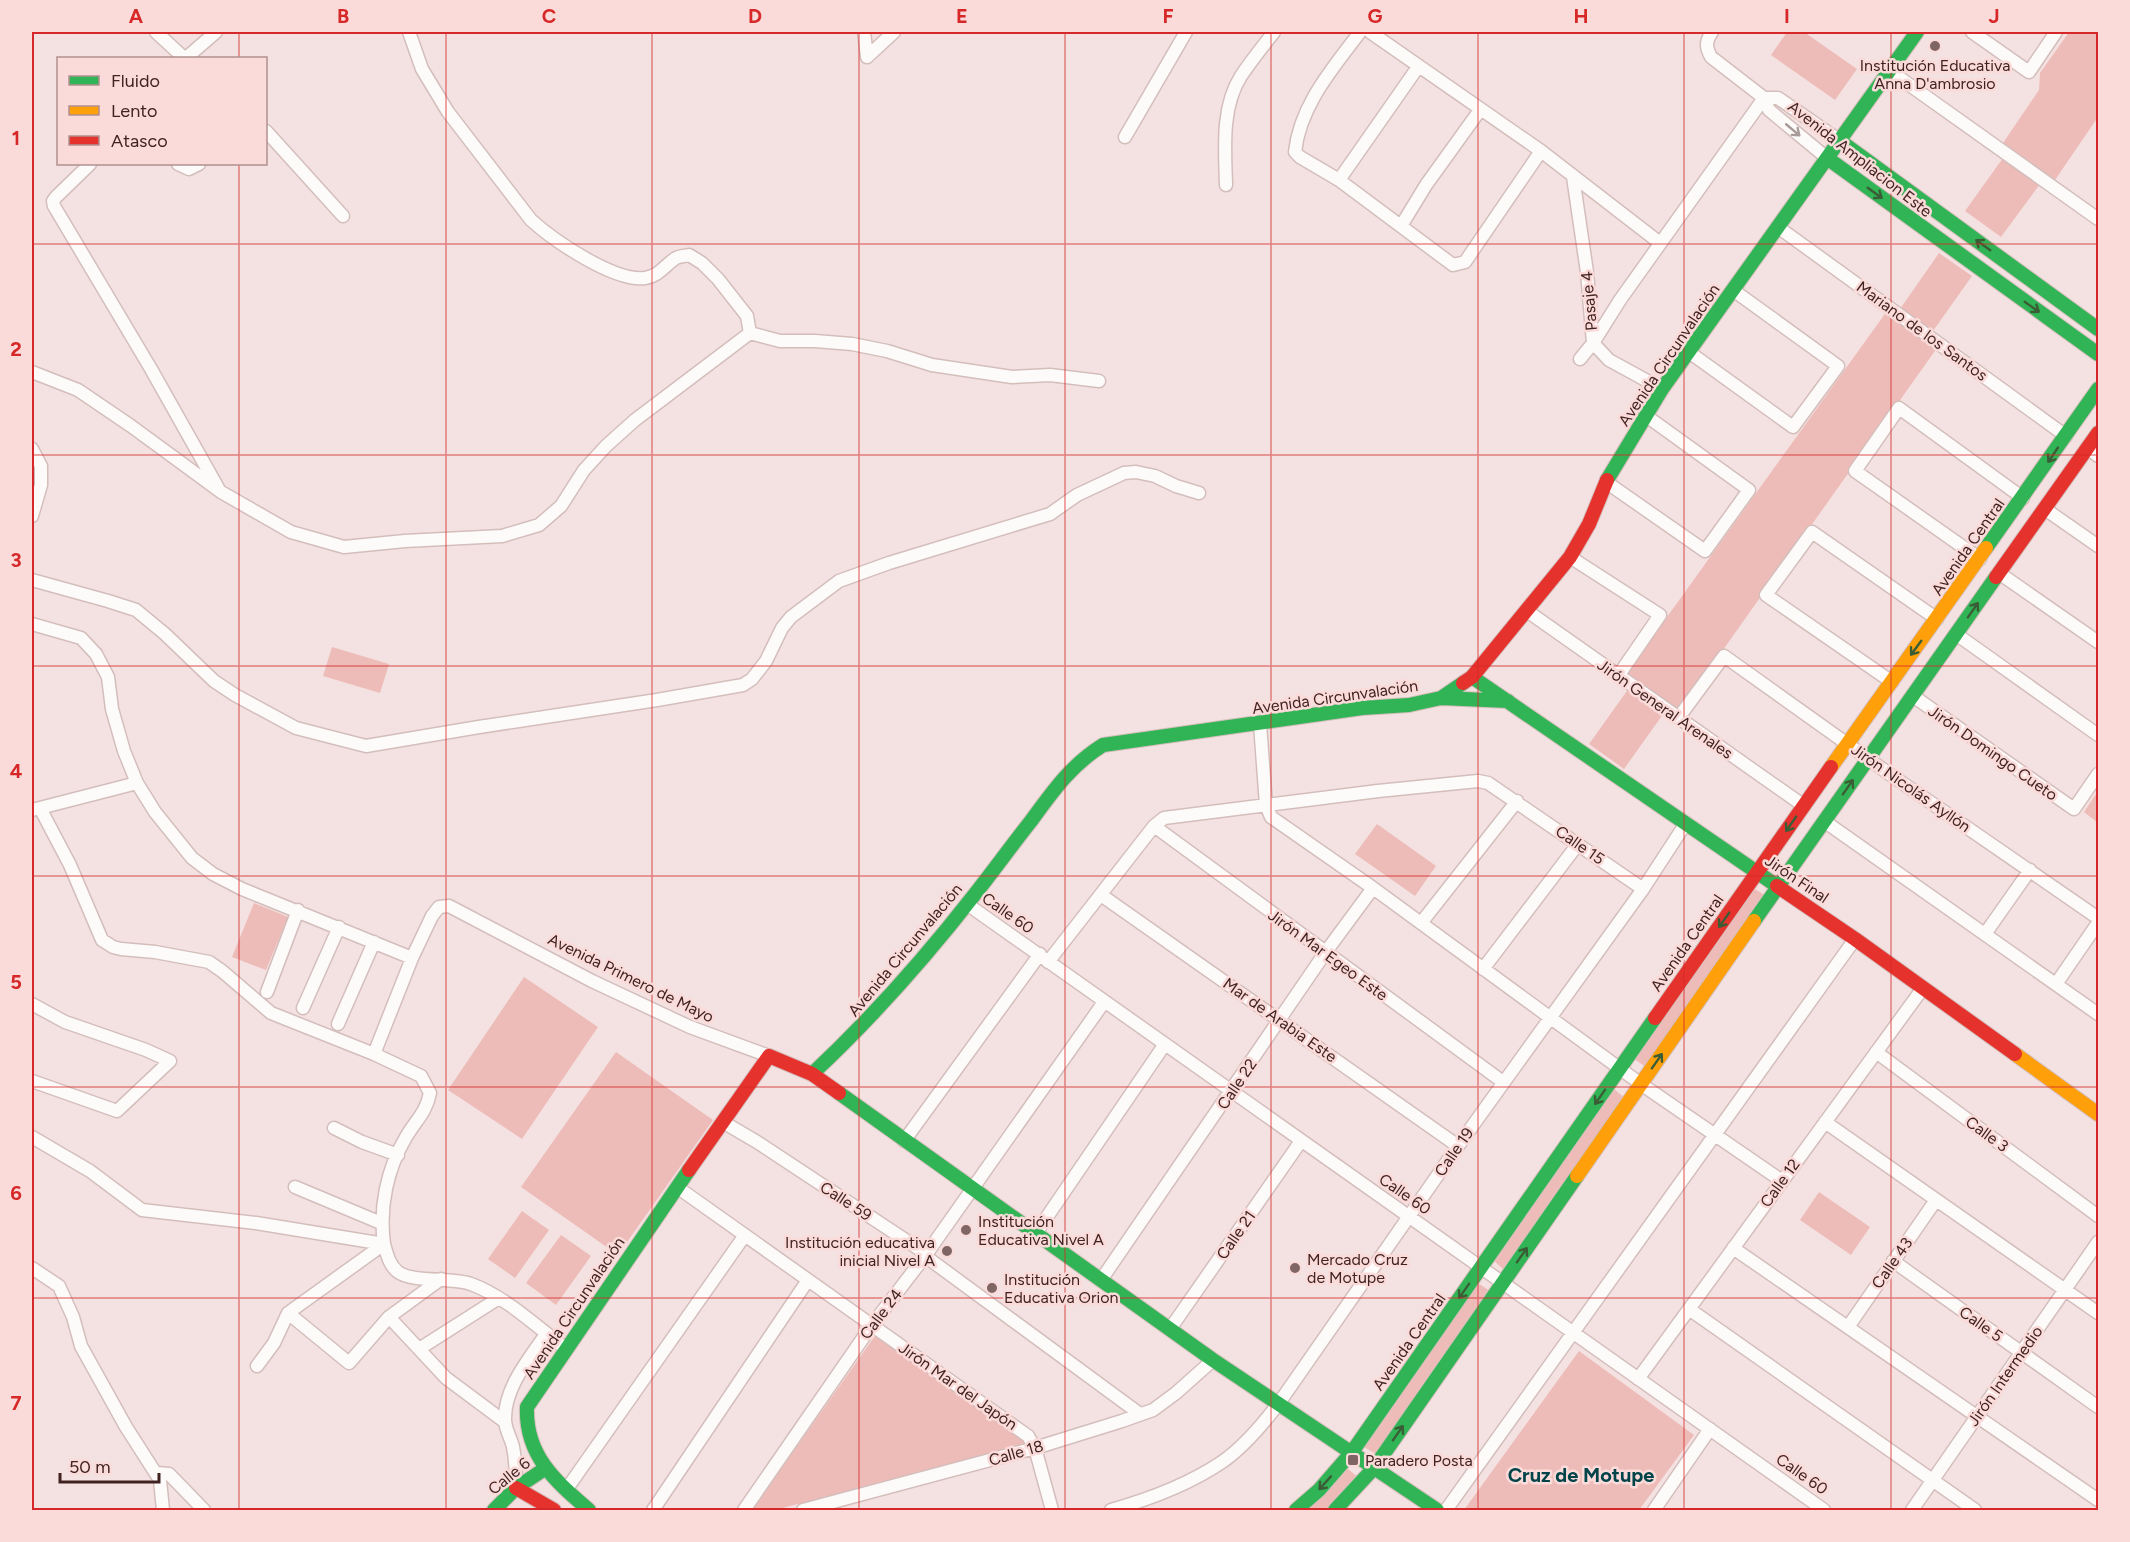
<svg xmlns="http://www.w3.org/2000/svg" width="2130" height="1542" font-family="Figtree,sans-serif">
<rect width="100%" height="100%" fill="#f3e2e1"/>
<path fill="#eebcb8" d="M 1787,32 L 1804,32 L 1857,69 L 1835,100 L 1771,55 Z
M 2069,32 L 2098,32 L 2098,117 L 2055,180 L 2003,143 L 2039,90 L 2040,73 Z
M 2003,158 L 2040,184 L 2001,237 L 1965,211 Z
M 1939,253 L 1972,276 L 1933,331 L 1900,309 Z
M 1887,311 L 1937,348 L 1679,712 L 1626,674 Z
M 332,647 L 389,664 L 380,693 L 323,676 Z
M 1629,688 L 1664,713 L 1624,769 L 1589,744 Z
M 2098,791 L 2098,823 L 2084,812 Z
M 1377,824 L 1436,866 L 1415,896 L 1355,854 Z
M 1755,889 L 1766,896 L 1646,1067 L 1634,1059 Z
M 254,903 L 288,917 L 266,970 L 232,957 Z
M 524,977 L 598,1027 L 522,1139 L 448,1090 Z
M 616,1052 L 713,1120 L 618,1255 L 521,1187 Z
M 1614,1089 L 1625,1098 L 1504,1270 L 1493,1260 Z
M 1819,1192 L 1870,1227 L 1851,1255 L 1800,1220 Z
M 522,1211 L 549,1230 L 515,1278 L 488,1259 Z
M 561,1235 L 591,1256 L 556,1305 L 526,1283 Z
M 1478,1283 L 1490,1291 L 1376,1454 L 1362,1446 Z
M 877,1333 L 1026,1440 L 1025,1444 L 775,1510 L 752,1510 Z
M 1579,1351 L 1694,1435 L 1639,1510 L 1464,1510 Z
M 1344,1466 L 1358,1477 L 1329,1510 L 1304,1510 Z"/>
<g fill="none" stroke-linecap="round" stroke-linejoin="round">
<defs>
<path id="street" d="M 156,32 L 184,58
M 409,32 L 422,69 L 448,112 L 531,220 C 553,240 614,282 645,278 C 659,276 665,265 676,258 C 680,256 685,256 689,255 L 702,263 L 718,279 L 747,316 L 750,333 L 780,341 L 815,341 L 852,344 L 887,351 L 932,365 L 1012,377 L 1050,375 L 1099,381
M 864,32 L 867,57
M 1360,32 C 1333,68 1300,105 1295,152 L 1300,157 L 1339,180 L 1453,265 L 1465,262 L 1541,151
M 1370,32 L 1541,151 L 1660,243
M 1712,32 C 1706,41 1705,46 1711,57 L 1764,98 L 1769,110 L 1827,158
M 1972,32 L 2029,72 L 2056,32
M 867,57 L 894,32
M 186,58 L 216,32
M 1890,71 L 2098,219
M 1764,98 L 1778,98 L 1840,141
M 266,131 L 343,216
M 1125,137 L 1186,32
M 90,164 L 56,197 L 53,201 L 54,206 L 151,369 L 218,488
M 178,164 L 189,169 L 199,164
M 1573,177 L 1587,272 L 1593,343 L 1609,360 L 1662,389
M 1339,180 L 1418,67
M 1226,185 C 1225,150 1221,107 1241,76 C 1251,61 1263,46 1274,32
M 1401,226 L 1426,185 L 1480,110
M 1778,227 L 2066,436
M 1689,352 L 1793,427 L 1838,366 L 1733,290
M 1580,359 L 1593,343 L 1620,300 L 1764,98
M 32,372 L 78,390 L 131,426 L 221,492 L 291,532 L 344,547 L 405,541 L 502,536 L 539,525 L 561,506 L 584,470 L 606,446 L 635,420 L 750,333
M 2087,448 L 2098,456
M 32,449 L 41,466 L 41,485 L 32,516
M 1606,482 L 1705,551 L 1749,490 L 1645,415
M 2045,509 L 2098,546
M 1570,557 L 1660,615 L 1618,676
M 1980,559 L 1855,471 L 1899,408 L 2023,498
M 1999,573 L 2098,642
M 32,580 L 108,601 L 136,610 L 165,634 L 214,681 L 235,695 L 296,728 L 366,746 L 479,727 L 657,700 L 743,685 L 752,679 L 766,661 L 782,628 L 791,617 L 839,581 L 889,563 L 1050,514 L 1077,495 L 1124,473 L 1136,472 L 1155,476 L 1176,486 L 1199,493
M 1527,611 L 1804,806
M 32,624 L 81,638 L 96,654 L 108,677 L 112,709 L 124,751 L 137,783 L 155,812 L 192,858 L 213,874 L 242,889 L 412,958
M 1956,634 L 2098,735
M 1892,682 L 1766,595 L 1812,532 L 1937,619
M 1913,696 L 2074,809 L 2098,774
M 1679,717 L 1724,656 L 1888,773 L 2098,918
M 1260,724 L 1266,805 L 1271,817 L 1373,888 L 1641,1084 L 1782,1181
M 40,808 L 70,865 L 102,940 L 113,947 L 121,949 L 155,952 L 209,962 L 222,971 L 271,1013 L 374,1054 L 421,1076 L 430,1093 C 426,1113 416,1120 406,1137 C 387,1169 379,1207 384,1244 L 288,1313 L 274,1343 L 257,1366
M 32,810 L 137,783
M 1824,821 L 2098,1014
M 1154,826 L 1503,1082
M 1101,895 L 1458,1146
M 967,904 L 1824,1510
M 1421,923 L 1517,801
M 1985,934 L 2030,870
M 1048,962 L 1154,826 L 1164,818 L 1378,791 L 1478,781 L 1488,783 L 1643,889
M 1483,969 L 1578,844
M 2056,984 L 2098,923
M 267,992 L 298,910
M 32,1004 L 65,1022 L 146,1050 L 170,1061 L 117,1111 L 32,1081
M 303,1008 L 339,927
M 338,1024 L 374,942
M 1876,1052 L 2098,1216
M 374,1054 L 412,958 L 432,916 L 439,907 L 449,906 L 592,981 L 690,1027 L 769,1056
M 723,1122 L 757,1142 L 919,1249 L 925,1256 L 1140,1414
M 1825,1122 L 2098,1313
M 334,1128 L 362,1142 L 398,1155
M 32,1137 L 90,1171 L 142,1210 L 256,1223 L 384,1244 C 387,1254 389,1265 398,1272 C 413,1283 451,1277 471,1284 C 506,1297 536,1326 566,1349
M 904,1141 L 1040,954
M 295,1187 L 381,1223
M 677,1187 L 1028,1436 L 1035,1448 L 1052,1510
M 1036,1233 L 1165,1044
M 1733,1248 L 2098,1500
M 1893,1261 L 2098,1407
M 32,1268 L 59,1286 L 73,1317 L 81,1346 L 126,1427 L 160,1480 L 163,1510
M 1101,1280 L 1325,953 L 1373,888
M 1689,1309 L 1975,1510
M 288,1313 L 349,1363 L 389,1317 L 441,1279
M 389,1317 L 446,1378 L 505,1422
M 1848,1327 L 1936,1200
M 1170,1329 L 1301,1141
M 419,1349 L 499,1298
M 1638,1379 L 1923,988
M 157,1473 L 169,1474 L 204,1510
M 516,1488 C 516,1474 516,1461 513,1447 C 511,1438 505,1429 505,1420 C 504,1388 529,1359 546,1334
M 566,1490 L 745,1235
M 653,1510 L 808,1280
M 744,1510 L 872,1325 L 925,1256 L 1104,1002
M 803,1510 L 1035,1448 L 1122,1421 L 1153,1410 L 1176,1393 L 1213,1360
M 1111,1510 C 1150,1499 1188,1485 1222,1462 C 1244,1447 1263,1424 1279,1403 L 1458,1146 L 1643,889 L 1686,823
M 1446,1510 L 1855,939
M 1654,1510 L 1710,1429
M 1912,1510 L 2098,1242"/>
<path id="fast" d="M 1840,141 L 2098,329
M 1827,158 L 2098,354
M 1607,480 L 1662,389 L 1917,32
M 1986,548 L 2098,389
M 1472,677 L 1777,886
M 1441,698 L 1508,701
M 1754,921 L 1996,577
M 812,1074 C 872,1018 925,958 975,894 C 994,870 1012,845 1031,821 C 1053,791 1071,765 1103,745 L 1362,708 L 1409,705 L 1441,698 L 1463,683
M 839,1093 L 1213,1360 L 1437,1510
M 494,1510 L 516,1488 L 546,1468
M 589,1510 C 555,1481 525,1455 527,1407 L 689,1170
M 1296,1510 L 1319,1490 L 1352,1452 L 1655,1018
M 1335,1510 L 1374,1468 L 1577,1176"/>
<path id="slow" d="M 1831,767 L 1986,548
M 2015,1054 L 2098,1114
M 1577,1176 L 1754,921"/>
<path id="jam" d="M 1996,577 L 2098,433
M 1463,683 L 1472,677 L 1570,557 L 1589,524 L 1607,480
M 1777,886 L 1855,939 L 2015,1054
M 1655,1018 L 1831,767
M 689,1170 L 769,1056 L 812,1074 L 839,1093
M 516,1488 L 554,1510"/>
</defs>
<use href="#street" stroke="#d4bebc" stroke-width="15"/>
<use href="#fast" stroke="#d4bebc" stroke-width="16"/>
<use href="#slow" stroke="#d4bebc" stroke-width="16"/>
<use href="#jam" stroke="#d4bebc" stroke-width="16"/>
<use href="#street" stroke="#fdfbfa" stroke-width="12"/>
<use href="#fast" stroke="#30b455" stroke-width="14"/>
<use href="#slow" stroke="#ff9f0a" stroke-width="14"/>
<use href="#jam" stroke="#e5322d" stroke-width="14"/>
</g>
<defs><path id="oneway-shaft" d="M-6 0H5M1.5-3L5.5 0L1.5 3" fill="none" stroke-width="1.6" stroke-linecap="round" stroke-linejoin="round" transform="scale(1.5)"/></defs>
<use stroke="#a89a98" href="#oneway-shaft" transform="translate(1793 130) rotate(40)"/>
<g stroke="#3a5d36">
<use href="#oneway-shaft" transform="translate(1875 193) rotate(36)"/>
<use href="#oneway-shaft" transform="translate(1983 245) rotate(-144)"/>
<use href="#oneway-shaft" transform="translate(2032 307) rotate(35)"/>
<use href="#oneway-shaft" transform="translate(2053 455) rotate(124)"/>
<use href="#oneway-shaft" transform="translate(1973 610) rotate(-55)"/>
<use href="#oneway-shaft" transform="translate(1916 648) rotate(126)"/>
<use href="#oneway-shaft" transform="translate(1848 787) rotate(-55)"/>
<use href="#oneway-shaft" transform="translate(1791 824) rotate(125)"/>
<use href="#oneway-shaft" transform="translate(1724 920) rotate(125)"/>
<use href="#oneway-shaft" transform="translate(1657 1061) rotate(-55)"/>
<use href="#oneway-shaft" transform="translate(1600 1097) rotate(125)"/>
<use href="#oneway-shaft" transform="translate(1522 1255) rotate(-55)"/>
<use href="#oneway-shaft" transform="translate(1464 1291) rotate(125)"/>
<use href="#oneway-shaft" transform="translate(1398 1433) rotate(-55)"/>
<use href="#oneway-shaft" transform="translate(1325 1483) rotate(132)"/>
</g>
<path fill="none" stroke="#d62828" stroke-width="1.5" stroke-opacity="0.55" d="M 239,32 L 239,58M 446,32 L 446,1510M 652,32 L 652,1510M 859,32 L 859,1510M 1065,32 L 1065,1510M 1271,32 L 1271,1510M 1478,32 L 1478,1510M 1684,32 L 1684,1510M 1891,32 L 1891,1510M 239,164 L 239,1510M 32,244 L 2098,244M 32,455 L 2098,455M 32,666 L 2098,666M 32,876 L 2098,876M 32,1087 L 2098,1087M 32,1298 L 2098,1298"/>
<g fill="#7f6664" stroke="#fbdbd9" stroke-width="2">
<circle cx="1935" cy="46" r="6"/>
<circle cx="966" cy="1230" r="6"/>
<circle cx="947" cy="1251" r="6"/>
<circle cx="1295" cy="1268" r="6"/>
<circle cx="992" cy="1288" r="6"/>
<rect x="1347" y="1454" width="12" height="12" rx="3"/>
</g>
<g text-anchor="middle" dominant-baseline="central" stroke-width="5" stroke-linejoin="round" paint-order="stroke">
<g font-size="16" fill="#402321" stroke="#fbdbd9" text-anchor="start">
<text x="1935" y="65" text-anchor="middle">Institución Educativa<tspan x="1935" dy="18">Anna D'ambrosio</tspan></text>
<text x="978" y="1221">Institución<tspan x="978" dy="18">Educativa Nivel A</tspan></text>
<text x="935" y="1242" text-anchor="end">Institución educativa<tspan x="935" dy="18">inicial Nivel A</tspan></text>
<text x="1307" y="1259">Mercado Cruz<tspan x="1307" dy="18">de Motupe</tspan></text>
<text x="1004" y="1279">Institución<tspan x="1004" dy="18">Educativa Orion</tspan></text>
<text x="1365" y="1460">Paradero Posta</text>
</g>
<g font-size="16" fill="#402321" stroke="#fbdbd9">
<text transform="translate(1860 159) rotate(38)">Avenida Ampliacion Este</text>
<text transform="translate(1589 301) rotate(-95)">Pasaje 4</text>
<text transform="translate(1922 331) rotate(36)">Mariano de los Santos</text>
<text transform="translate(1669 355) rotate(-56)">Avenida Circunvalación</text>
<text transform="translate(1968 547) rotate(-55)">Avenida Central</text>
<text transform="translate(1335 697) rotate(-8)">Avenida Circunvalación</text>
<text transform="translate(1665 709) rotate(35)">Jirón General Arenales</text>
<text transform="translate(1993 753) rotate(35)">Jirón Domingo Cueto</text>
<text transform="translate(1911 788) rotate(35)">Jirón Nicolás Ayllón</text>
<text transform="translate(1580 845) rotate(35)">Calle 15</text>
<text transform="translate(1797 879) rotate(34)">Jirón Final</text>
<text transform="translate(1008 913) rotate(35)">Calle 60</text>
<text transform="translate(1687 943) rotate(-55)">Avenida Central</text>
<text transform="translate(905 950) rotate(-50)">Avenida Circunvalación</text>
<text transform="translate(1328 955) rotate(36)">Jirón Mar Egeo Este</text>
<text transform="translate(631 978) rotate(26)">Avenida Primero de Mayo</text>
<text transform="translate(1280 1020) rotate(35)">Mar de Arabia Este</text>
<text transform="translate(1237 1084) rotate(-56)">Calle 22</text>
<text transform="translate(1987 1134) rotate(36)">Calle 3</text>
<text transform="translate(1454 1152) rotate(-55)">Calle 19</text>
<text transform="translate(1780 1183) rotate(-54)">Calle 12</text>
<text transform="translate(1405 1194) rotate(35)">Calle 60</text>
<text transform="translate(846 1201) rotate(33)">Calle 59</text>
<text transform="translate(1236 1235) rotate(-55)">Calle 21</text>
<text transform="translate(1892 1263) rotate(-55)">Calle 43</text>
<text transform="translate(574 1308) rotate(-56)">Avenida Circunvalación</text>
<text transform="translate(881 1314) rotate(-53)">Calle 24</text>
<text transform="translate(1981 1324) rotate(35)">Calle 5</text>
<text transform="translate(1409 1342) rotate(-55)">Avenida Central</text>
<text transform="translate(2005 1376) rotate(-55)">Jirón Intermedio</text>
<text transform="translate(958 1386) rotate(35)">Jirón Mar del Japón</text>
<text transform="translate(1016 1453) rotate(-16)">Calle 18</text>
<text transform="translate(1802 1474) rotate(35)">Calle 60</text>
<text transform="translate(509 1476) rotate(-39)">Calle 6</text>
</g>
<g font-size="20" font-weight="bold" fill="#004348" stroke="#fbdbd9">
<text x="1581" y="1475">Cruz de Motupe</text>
</g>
</g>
<rect width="2130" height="1542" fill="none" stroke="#fbdbd9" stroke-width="66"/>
<rect x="57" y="57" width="210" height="108" fill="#fbdbd9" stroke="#b0918f" stroke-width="1.5"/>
<rect x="69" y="76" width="30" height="9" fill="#30b455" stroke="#b0918f" stroke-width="1.5"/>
<text x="111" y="87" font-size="18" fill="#402321">Fluido</text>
<rect x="69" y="106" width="30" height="9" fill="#ff9f0a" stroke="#b0918f" stroke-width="1.5"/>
<text x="111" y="117" font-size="18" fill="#402321">Lento</text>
<rect x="69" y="136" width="30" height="9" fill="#e5322d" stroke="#b0918f" stroke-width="1.5"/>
<text x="111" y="147" font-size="18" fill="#402321">Atasco</text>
<path d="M60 1473v9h99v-9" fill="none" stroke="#402321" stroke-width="3"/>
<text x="69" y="1473" font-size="18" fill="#402321" stroke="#fbdbd9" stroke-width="4.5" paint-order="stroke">50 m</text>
<rect x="33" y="33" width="2064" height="1476" fill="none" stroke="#d62828" stroke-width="2"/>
<g font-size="20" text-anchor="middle" font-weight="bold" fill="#d62828">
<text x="136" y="23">A</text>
<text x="343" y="23">B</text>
<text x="549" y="23">C</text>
<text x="755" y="23">D</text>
<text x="962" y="23">E</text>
<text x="1168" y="23">F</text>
<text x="1375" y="23">G</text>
<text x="1581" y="23">H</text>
<text x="1787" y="23">I</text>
<text x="1994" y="23">J</text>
<text x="16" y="145">1</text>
<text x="16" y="356">2</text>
<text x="16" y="567">3</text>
<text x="16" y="778">4</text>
<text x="16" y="989">5</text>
<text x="16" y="1200">6</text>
<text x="16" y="1410">7</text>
</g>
</svg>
